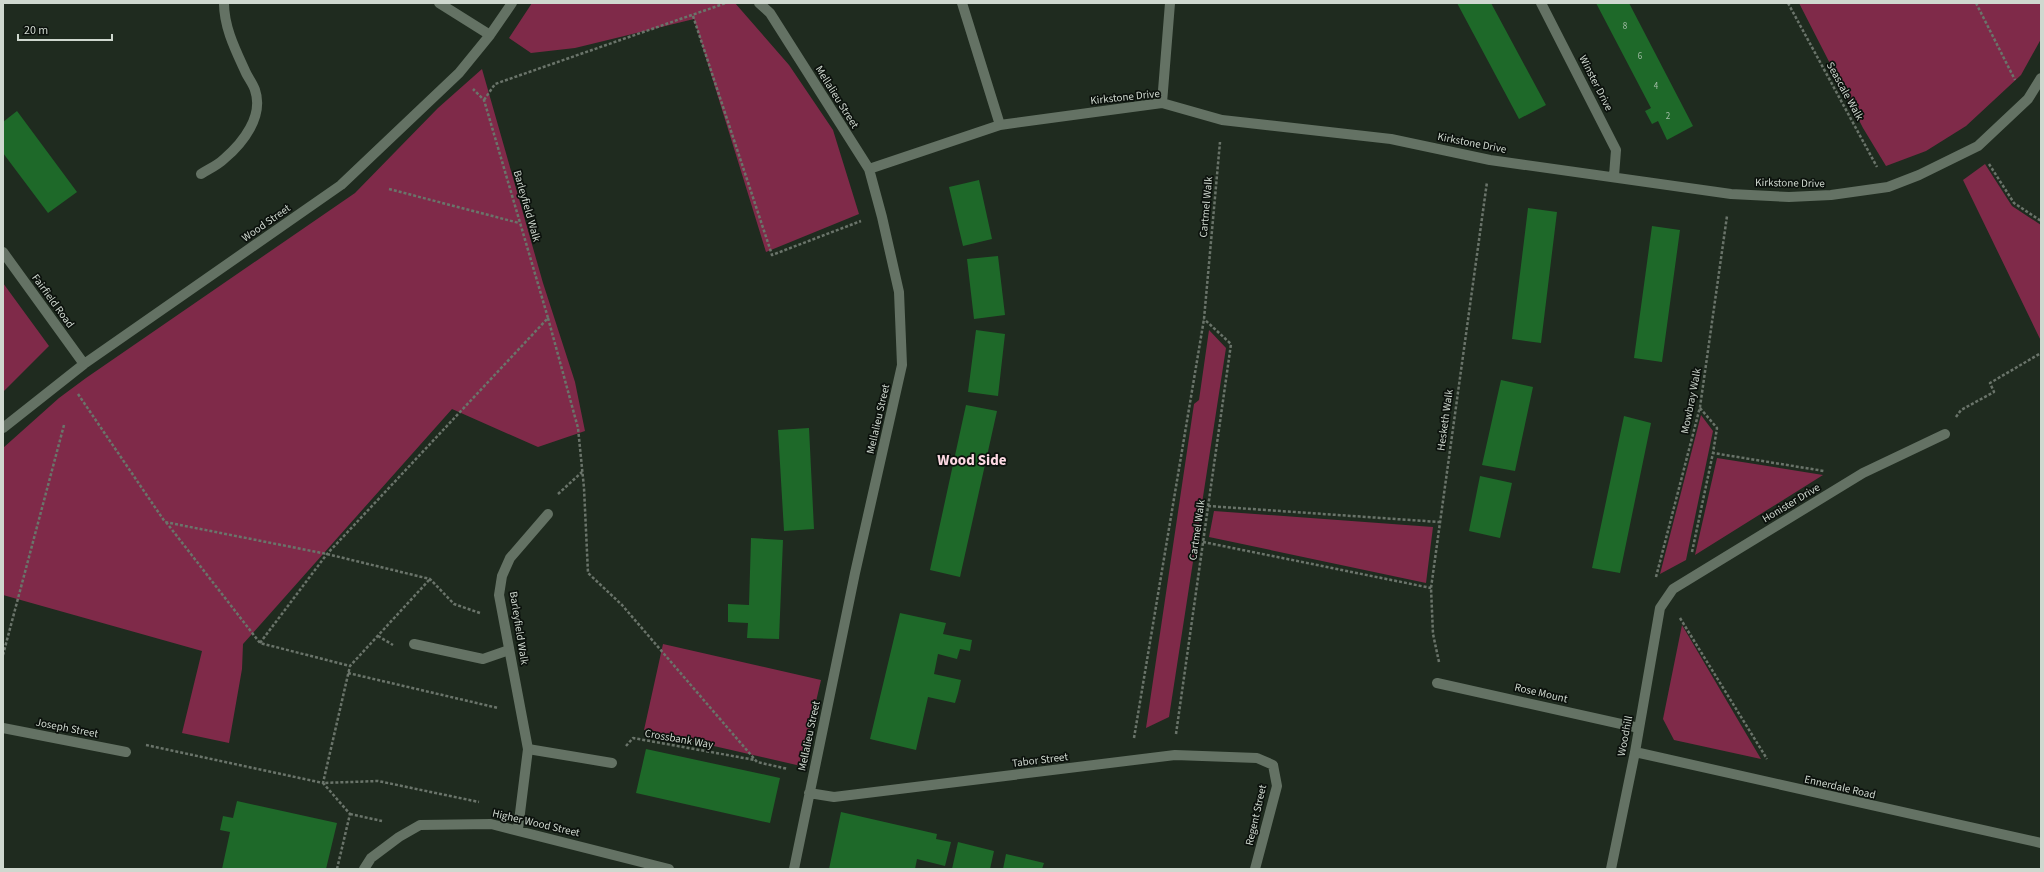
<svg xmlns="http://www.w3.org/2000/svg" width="2044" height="872" font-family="'Source Sans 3',sans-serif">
<rect width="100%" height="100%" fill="#1f2b1f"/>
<path fill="#7f2a49" d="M 532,3 L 735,3 L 789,65 L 833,130 L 859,214 L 766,252 L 694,19 L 575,48 L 531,53 L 509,38 Z
M 1799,3 L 2041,3 L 2041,39 L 2021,75 L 1966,126 L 1926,151 L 1886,166 L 1863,128 Z
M 482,69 L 543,283 L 575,382 L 585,431 L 538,447 L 452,409 L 243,644 L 242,669 L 229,743 L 182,733 L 202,651 L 3,595 L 3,448 L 59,398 L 86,378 L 355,193 L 438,108 Z
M 1985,164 L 2012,206 L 2041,225 L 2041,341 L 1963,180 Z
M 3,283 L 49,346 L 3,392 Z
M 1209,330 L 1226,348 L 1169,717 L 1146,728 L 1194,404 L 1199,400 Z
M 1701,415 L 1713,431 L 1686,560 L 1660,574 Z
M 1717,458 L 1823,475 L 1695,555 Z
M 1214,511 L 1433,527 L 1426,583 L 1209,537 Z
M 1682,625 L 1761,759 L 1674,740 L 1663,719 Z
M 663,644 L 821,680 L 801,766 L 644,730 Z"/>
<path fill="#1e6929" d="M 1457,3 L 1491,3 L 1546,105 L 1519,119 Z
M 1596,3 L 1629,3 L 1693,126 L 1667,140 L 1658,121 L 1652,124 L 1645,111 L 1651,108 Z
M 17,111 L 77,192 L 48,213 L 3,153 L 3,122 Z
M 979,180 L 992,239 L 963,246 L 949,187 Z
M 1528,208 L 1557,212 L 1541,343 L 1512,339 Z
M 1652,226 L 1680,230 L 1662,362 L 1634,358 Z
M 998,256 L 1005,315 L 974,319 L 967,259 Z
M 976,330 L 1005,334 L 998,396 L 968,392 Z
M 1501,380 L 1533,387 L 1515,471 L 1482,465 Z
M 966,405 L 997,411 L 960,577 L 930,570 Z
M 1624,416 L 1651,423 L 1620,573 L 1592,568 Z
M 809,428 L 814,529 L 784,531 L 778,430 Z
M 1480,476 L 1512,483 L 1500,538 L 1469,531 Z
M 751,538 L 783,540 L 779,639 L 747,638 L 748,623 L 728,622 L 728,604 L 749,605 Z
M 900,613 L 946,623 L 943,634 L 972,640 L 970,651 L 960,649 L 957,659 L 938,654 L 934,674 L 961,680 L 958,693 L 955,703 L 928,697 L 916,750 L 870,739 Z
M 646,749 L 780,778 L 770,823 L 636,793 Z
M 237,801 L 337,823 L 326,869 L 222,869 L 230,832 L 220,830 L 223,816 L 233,818 Z
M 841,812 L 937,834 L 936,839 L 951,842 L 945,866 L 917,859 L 915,869 L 829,869 Z
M 958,842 L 994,851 L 990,869 L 952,869 Z
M 1006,854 L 1044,863 L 1042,869 L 1003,869 Z"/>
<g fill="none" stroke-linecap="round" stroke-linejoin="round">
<path stroke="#6a746a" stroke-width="2.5" stroke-dasharray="3 2" stroke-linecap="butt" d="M 1788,3 L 1877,167
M 1976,3 L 2015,80
M 693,16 L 772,255 L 861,221
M 484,100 L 495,84 L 726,3
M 1989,164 L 2014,203 L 2041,221
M 389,189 L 519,223
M 548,318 L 578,428 L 584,488 L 588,573 L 622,605 L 757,762 L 788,769
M 78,394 L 165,522 L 327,554 L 430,579 L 454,604 L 480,613
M 1700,408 L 1717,428 L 1713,453
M 1956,417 L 1961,410 L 1994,392 L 1990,383 L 2041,353
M 558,494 L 582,472
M 1208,506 L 1439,522
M 166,522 L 260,643 L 350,666 L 430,579
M 1203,542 L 1431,588
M 1692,552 L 1713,453 L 1824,471
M 1656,577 L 1700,407 L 1727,216
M 1680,618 L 1767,759
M 378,636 L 393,645
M 260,643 L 327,554 L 548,318 L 484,100 L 473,89
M 3,655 L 64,425
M 1439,662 L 1433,634 L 1431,588 L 1487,182
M 348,673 L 498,708
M 1176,734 L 1231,344 L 1204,319
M 1134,738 L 1204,319 L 1220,142
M 146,745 L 323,783 L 350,666
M 626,746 L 633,738 L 755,760
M 350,814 L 382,821
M 337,869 L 350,814 L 323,783 L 378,781 L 479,802"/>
<path stroke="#647264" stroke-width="10" d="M 201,174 C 209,169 218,165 224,159 C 243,143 264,116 255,90 C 253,84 249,79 246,73 C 236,51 224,28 224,3
M 414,644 L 483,659 L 509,650
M 528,749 L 612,763"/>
<path stroke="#647264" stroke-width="10" d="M 439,3 L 490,35
M 759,3 L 770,13 L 869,169 L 882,217 L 899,292 L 902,365 L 855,573 L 794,869
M 962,3 L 1000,125
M 1541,3 L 1616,150 L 1614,176
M 1162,103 L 1170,3
M 869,169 L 1000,125 L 1162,103 L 1222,120 L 1391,139 L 1490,160 L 1731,194 L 1789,197 L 1831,195 L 1888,187 L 1919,175 L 1978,146 L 2028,99 L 2041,78
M 3,252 L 84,364
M 3,428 L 84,364 L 341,185 L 459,73 L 490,35 L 512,3
M 1437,683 L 1639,728
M 3,728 L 126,752
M 1635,752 L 2041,843
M 809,793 L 834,797 L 1175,755 L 1257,758 L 1273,765 L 1277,786 L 1255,869
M 518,829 L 528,749 L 499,595 L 502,576 L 510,558 L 548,514
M 364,869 L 371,858 L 399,837 L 420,825 L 491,824 L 669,869
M 1611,869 L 1635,752 L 1660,608 L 1673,589 L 1863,473 L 1945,434"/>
</g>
<g text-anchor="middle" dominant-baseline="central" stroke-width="3.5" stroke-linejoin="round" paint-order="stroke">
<g font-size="9" fill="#a3bca6">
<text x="1625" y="26">8</text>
<text x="1640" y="56">6</text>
<text x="1656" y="86">4</text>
<text x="1668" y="116">2</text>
</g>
<g font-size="11" fill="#cfd8cf" stroke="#0c120d">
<text transform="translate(1596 83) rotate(63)">Winster Drive</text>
<text transform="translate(1845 91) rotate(61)">Seascale Walk</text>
<text transform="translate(837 97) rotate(58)">Mellalieu Street</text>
<text transform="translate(1125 97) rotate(-6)">Kirkstone Drive</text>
<text transform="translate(1472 143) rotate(11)">Kirkstone Drive</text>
<text transform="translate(1790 183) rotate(1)">Kirkstone Drive</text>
<text transform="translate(527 206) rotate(74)">Barleyfield Walk</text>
<text transform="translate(1206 207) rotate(-85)">Cartmel Walk</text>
<text transform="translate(266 223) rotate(-35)">Wood Street</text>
<text transform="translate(53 301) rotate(54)">Fairfield Road</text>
<text transform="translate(1691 401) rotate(-79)">Mowbray Walk</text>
<text transform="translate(878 419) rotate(-77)">Mellalieu Street</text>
<text transform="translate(1445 420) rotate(-82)">Hesketh Walk</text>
<text transform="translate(1791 503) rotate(-31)">Honister Drive</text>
<text transform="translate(1197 530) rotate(-82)">Cartmel Walk</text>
<text transform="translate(519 628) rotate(81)">Barleyfield Walk</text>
<text transform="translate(1541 693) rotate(13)">Rose Mount</text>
<text transform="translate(67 728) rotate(11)">Joseph Street</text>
<text transform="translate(809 736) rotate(-78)">Mellalieu Street</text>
<text transform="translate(1625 736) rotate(-79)">Woodhill</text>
<text transform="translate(679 739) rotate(10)">Crossbank Way</text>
<text transform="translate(1040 760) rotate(-7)">Tabor Street</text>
<text transform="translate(1840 787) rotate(13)">Ennerdale Road</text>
<text transform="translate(1256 815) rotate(-77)">Regent Street</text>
<text transform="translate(536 823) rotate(13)">Higher Wood Street</text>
</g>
<g font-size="15" font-weight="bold" fill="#fcd9e2" stroke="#0c120d">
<text x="972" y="460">Wood Side</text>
</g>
</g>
<rect width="2044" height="872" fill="none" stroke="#cfd8cf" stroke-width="8"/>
<path d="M18 34v6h94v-6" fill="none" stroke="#cfd8cf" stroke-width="2"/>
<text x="24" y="34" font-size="12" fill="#cfd8cf" stroke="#0c120d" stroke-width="3" paint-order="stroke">20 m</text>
</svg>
